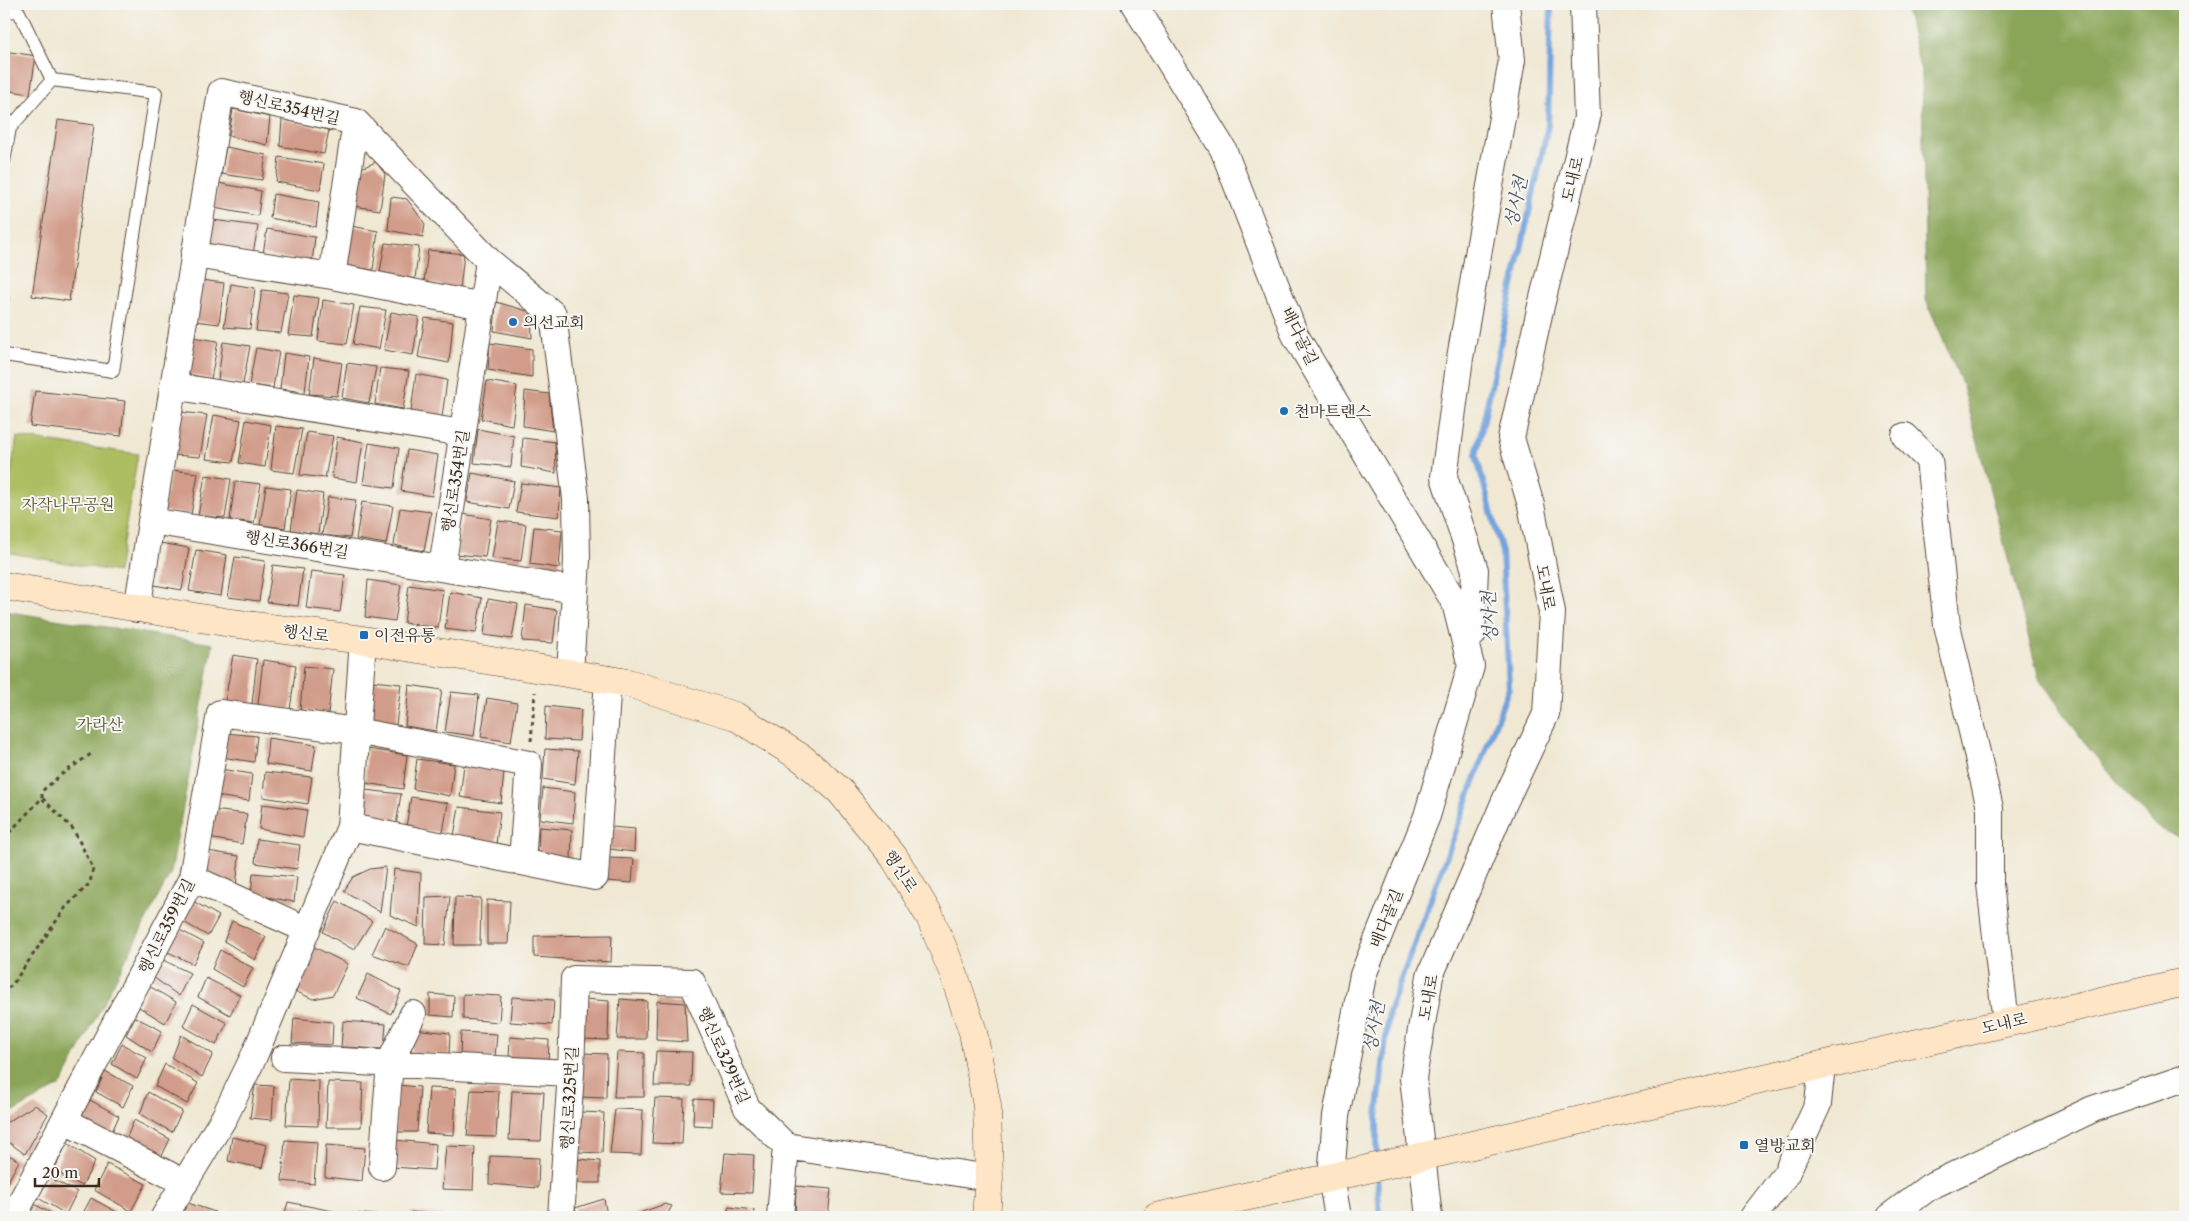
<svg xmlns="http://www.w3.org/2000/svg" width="2189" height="1221" font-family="'Libre Caslon Text','Noto Serif KR',serif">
<rect width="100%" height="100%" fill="#f6f6f2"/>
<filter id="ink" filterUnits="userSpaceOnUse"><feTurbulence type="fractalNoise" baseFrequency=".02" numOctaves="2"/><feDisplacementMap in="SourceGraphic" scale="10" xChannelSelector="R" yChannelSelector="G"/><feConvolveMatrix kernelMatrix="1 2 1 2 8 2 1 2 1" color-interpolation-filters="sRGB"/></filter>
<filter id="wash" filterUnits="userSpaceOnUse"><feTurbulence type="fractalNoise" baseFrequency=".0096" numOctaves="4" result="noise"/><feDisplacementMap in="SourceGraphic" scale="20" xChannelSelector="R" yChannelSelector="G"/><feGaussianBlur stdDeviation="1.12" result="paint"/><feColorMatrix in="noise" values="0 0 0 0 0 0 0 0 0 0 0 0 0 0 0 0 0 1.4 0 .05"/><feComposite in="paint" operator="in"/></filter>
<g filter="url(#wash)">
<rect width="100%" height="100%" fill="#f0e8d3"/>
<path fill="#adbe62" stroke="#747440" d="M 17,437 L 138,454 L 118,572 L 4,552 L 4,512 Z"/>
<path fill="#8aa558" stroke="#62683b" d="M 1905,4 L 2185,4 L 2185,842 L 2153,824 L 2087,746 L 2039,678 L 1963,386 L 1926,300 L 1922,76 Z
M 4,611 L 213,644 L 171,872 L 61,1085 L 4,1117 Z"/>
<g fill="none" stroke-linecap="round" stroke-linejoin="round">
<path stroke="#72a2dc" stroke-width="6" d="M 1377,1159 L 1377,1117 L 1389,1012 L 1509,687 L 1502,552 L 1476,455 L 1548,126 L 1551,4
M 1377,1174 L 1380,1217"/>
</g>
<g id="blocks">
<path fill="#d29c8a" d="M 4,51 L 36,56 L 30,94 L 4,90 Z
M 233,109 L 270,117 L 267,145 L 229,136 Z
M 282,119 L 329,130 L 324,154 L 280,146 Z
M 58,120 L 94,125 L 69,301 L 32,296 Z
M 226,147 L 266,155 L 262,180 L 221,174 Z
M 279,157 L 324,164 L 320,190 L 276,182 Z
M 376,162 L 385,174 L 380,210 L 353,206 L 359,169 Z
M 218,183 L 261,191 L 258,216 L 214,208 Z
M 273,194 L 319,202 L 316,227 L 270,218 Z
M 391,197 L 407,199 L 425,224 L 423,237 L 388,230 Z
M 213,220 L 258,226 L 253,254 L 208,245 Z
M 351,226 L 378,231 L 373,270 L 345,266 Z
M 267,229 L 315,237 L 312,263 L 263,254 Z
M 385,243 L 419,247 L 415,279 L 380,272 Z
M 428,250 L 464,254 L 460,290 L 424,282 Z
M 201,280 L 224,283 L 219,324 L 195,321 Z
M 231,284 L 255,288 L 250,329 L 224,327 Z
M 262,290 L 288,293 L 281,333 L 256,331 Z
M 294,295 L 319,298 L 313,337 L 288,335 Z
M 4,296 L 9,297 L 5,323 L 4,323 Z
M 323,300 L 354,305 L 347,344 L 318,341 Z
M 496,302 L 531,312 L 532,338 L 494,331 Z
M 360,307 L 386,310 L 379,349 L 353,344 Z
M 391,312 L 419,317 L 413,355 L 384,350 Z
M 425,318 L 453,322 L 449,363 L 418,357 Z
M 192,337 L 218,341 L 211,379 L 187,374 Z
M 223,342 L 250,346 L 243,384 L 218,380 Z
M 490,343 L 532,349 L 532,377 L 488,370 Z
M 256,348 L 279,352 L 273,388 L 249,385 Z
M 284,353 L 309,357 L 305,392 L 280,389 Z
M 314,358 L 342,363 L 337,396 L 309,394 Z
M 347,363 L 376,367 L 369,403 L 342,398 Z
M 380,368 L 409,371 L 403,409 L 375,404 Z
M 416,374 L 447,380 L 442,417 L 411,411 Z
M 487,381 L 517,386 L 512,425 L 481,419 Z
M 35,391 L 125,401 L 121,436 L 30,426 Z
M 525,391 L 549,394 L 553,431 L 523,426 Z
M 180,412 L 207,415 L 200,457 L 174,455 Z
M 214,415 L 241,420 L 233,462 L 206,459 Z
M 246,420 L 271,425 L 265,467 L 239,463 Z
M 276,426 L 302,429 L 294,473 L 271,470 Z
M 478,429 L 514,436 L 511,467 L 474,463 Z
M 307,432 L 333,436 L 325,478 L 300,475 Z
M 337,437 L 363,442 L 357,482 L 332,478 Z
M 523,438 L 555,442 L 556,473 L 521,467 Z
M 369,443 L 399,448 L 394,488 L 363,484 Z
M 407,450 L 438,455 L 432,496 L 401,491 Z
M 171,470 L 198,473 L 191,515 L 163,511 Z
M 472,473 L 514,481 L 509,509 L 467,502 Z
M 205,475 L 231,479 L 225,518 L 198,516 Z
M 235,481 L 261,484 L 254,523 L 230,520 Z
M 521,483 L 561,488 L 559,517 L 516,512 Z
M 266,486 L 291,489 L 285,528 L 260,525 Z
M 297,490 L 323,494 L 318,534 L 291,530 Z
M 328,497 L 356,500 L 350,538 L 322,535 Z
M 362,502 L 393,506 L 386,544 L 356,539 Z
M 400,508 L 431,512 L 424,551 L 394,545 Z
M 463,514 L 491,519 L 485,557 L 456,554 Z
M 498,521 L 526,524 L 521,561 L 492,558 Z
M 534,527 L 562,530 L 559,568 L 530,564 Z
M 160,543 L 189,548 L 182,590 L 154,585 Z
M 196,550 L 227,555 L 221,596 L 189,591 Z
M 235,557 L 265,561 L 259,601 L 228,597 Z
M 273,565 L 303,569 L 298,606 L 267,602 Z
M 311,571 L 345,575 L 340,612 L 306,608 Z
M 368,580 L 401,585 L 395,621 L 365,617 Z
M 409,585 L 443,590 L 438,628 L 404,623 Z
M 450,592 L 482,598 L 476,633 L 445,629 Z
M 488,599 L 518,604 L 512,639 L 484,635 Z
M 526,605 L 557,610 L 553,643 L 522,641 Z
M 233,655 L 257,659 L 252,704 L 225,702 Z
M 263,660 L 296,665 L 290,710 L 258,705 Z
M 304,666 L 333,669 L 328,714 L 300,710 Z
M 372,681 L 401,684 L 396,725 L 369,721 Z
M 409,685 L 442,690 L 436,731 L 405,726 Z
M 451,692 L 479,695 L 474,736 L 445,732 Z
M 487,698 L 517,703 L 511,742 L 481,737 Z
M 546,706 L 581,710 L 579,741 L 545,739 Z
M 225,733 L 257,736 L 254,762 L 221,757 Z
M 268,738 L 316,745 L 312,771 L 266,764 Z
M 367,749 L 407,755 L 403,789 L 365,783 Z
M 545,749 L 578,751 L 575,784 L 543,779 Z
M 417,759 L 454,764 L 450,796 L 413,789 Z
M 464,765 L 504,772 L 501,803 L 460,797 Z
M 220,769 L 252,774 L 249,801 L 216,796 Z
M 265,772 L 312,777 L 308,804 L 263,797 Z
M 543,788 L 575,792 L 573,823 L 540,819 Z
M 365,790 L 401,794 L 396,825 L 362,818 Z
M 411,797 L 448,803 L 443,833 L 406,827 Z
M 262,804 L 307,810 L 303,837 L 259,829 Z
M 459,807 L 500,812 L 496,844 L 454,836 Z
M 212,810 L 247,814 L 242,844 L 209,838 Z
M 539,827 L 572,830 L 571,860 L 538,854 Z
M 611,827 L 635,829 L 634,852 L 609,849 Z
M 257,839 L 300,845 L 297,869 L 255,863 Z
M 207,851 L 239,856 L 236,889 L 203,874 Z
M 608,858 L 634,859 L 632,883 L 606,881 Z
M 386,867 L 380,912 L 344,891 L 353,877 L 370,869 Z
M 394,869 L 421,873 L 419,927 L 390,915 Z
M 253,873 L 297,877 L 294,902 L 251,894 Z
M 450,896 L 445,945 L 425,944 L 426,897 Z
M 455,897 L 481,898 L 480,945 L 454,945 Z
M 191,900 L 219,916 L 208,936 L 182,921 Z
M 487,900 L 510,901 L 508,944 L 487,944 Z
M 337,901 L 372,921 L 354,950 L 323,932 Z
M 232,921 L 266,937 L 255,960 L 224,941 Z
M 385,926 L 418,944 L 409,967 L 372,954 Z
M 176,928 L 204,943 L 193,964 L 166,951 Z
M 612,935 L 611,962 L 534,957 L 534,936 Z
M 314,947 L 348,964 L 333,995 L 313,999 L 295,991 Z
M 220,950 L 253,968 L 243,987 L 212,969 Z
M 161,959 L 190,973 L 179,996 L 153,977 Z
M 368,974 L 401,991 L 391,1014 L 357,998 Z
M 206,978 L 240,995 L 230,1015 L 198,997 Z
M 149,986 L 176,1002 L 165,1023 L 139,1007 Z
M 430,994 L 454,996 L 453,1017 L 430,1015 Z
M 463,994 L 501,996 L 499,1022 L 463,1019 Z
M 512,997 L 554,1000 L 552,1025 L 510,1022 Z
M 583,999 L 609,1001 L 608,1040 L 581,1039 Z
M 620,999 L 647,1001 L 646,1039 L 617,1039 Z
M 657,1001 L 685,1003 L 687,1042 L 656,1040 Z
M 193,1004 L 227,1023 L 216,1045 L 183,1026 Z
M 135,1017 L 162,1031 L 152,1052 L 126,1035 Z
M 294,1018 L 333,1022 L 332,1045 L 292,1043 Z
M 343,1021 L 386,1024 L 384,1049 L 341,1047 Z
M 413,1029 L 450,1033 L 449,1055 L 411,1053 Z
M 461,1032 L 497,1034 L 495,1058 L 460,1056 Z
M 181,1035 L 213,1054 L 202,1077 L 172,1058 Z
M 510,1037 L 549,1040 L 548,1064 L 509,1060 Z
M 122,1044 L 147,1058 L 137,1079 L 112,1064 Z
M 656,1051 L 692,1052 L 691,1086 L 654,1086 Z
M 617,1052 L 644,1053 L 644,1097 L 614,1097 Z
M 582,1053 L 607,1054 L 606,1098 L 579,1097 Z
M 165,1064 L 198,1083 L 187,1104 L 155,1086 Z
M 105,1071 L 133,1086 L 123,1107 L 96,1092 Z
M 289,1079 L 319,1081 L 318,1126 L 286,1125 Z
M 328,1082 L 363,1083 L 361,1127 L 326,1127 Z
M 255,1085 L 274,1086 L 272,1120 L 250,1118 Z
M 397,1085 L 420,1087 L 417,1132 L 395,1132 Z
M 429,1088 L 456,1089 L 454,1135 L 426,1133 Z
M 471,1090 L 499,1091 L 496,1137 L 467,1136 Z
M 512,1091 L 544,1092 L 541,1141 L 509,1140 Z
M 148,1092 L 182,1111 L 172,1132 L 140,1114 Z
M 655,1098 L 684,1099 L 682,1144 L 652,1143 Z
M 694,1099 L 713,1100 L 712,1126 L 693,1125 Z
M 90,1100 L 119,1116 L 110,1136 L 79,1120 Z
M 35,1105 L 48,1114 L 25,1154 L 4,1139 L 4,1124 Z
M 615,1109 L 643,1110 L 641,1155 L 610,1154 Z
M 581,1112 L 604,1113 L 602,1153 L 577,1152 Z
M 134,1120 L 170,1139 L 159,1162 L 125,1142 Z
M 232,1137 L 267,1145 L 262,1168 L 228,1161 Z
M 285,1140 L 317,1142 L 314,1184 L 282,1181 Z
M 395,1140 L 436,1144 L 434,1170 L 393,1167 Z
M 67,1143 L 95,1161 L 82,1186 L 54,1170 Z
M 326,1145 L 365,1148 L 362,1181 L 325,1177 Z
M 446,1146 L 475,1147 L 473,1190 L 442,1189 Z
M 4,1152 L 19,1161 L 6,1185 L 4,1184 Z
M 725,1153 L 754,1155 L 752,1193 L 721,1192 Z
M 490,1156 L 539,1158 L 538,1188 L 489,1184 Z
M 578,1159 L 600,1161 L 600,1183 L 577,1183 Z
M 107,1164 L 146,1184 L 131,1211 L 94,1190 Z
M 48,1177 L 77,1192 L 66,1214 L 38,1198 Z
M 796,1186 L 831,1189 L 828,1217 L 795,1217 Z
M 91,1198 L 126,1217 L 81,1217 Z
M 604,1199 L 607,1215 L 601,1217 L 576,1217 L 575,1208 Z
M 185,1202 L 215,1212 L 214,1217 L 177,1217 Z
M 288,1202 L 338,1212 L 337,1217 L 284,1217 Z
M 34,1204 L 58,1217 L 27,1217 Z
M 665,1204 L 672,1206 L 667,1215 L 659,1217 L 628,1217 Z
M 729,1207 L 754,1210 L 753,1217 L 725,1217 Z
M 411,1212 L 444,1215 L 444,1217 L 410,1217 Z
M 228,1213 L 256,1216 L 256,1217 L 228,1217 Z
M 352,1213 L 387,1216 L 387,1217 L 351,1217 Z
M 494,1215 L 520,1216 L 520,1217 L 494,1217 Z"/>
</g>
</g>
<g filter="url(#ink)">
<use href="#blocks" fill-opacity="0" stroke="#564639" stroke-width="1"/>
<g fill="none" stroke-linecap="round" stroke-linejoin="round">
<defs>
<path id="lane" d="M 4,10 L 19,12 L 52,80
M 4,161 L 10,128 L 52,80
M 4,355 L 113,371 L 156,93 L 52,80"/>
<path id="street" d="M 1134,4 L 1223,149 L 1295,335 L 1455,603 L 1471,666 L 1427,816 L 1363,975 L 1336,1116 L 1331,1177 L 1338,1217
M 194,255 L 332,276 L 482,306
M 332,276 L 356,122
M 173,386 L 462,433
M 1905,436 L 1929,460 L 1947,625 L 1990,808 L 1990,884 L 2006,1023
M 151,521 L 575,590
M 442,568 L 489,261
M 137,609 L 221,92 L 356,122 L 489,261 L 553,314 L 576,499 L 577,560 L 570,673
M 1472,635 L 1475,570 L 1444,477 L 1460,358 L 1512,60 L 1506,4
M 350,827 L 595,877 L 608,679
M 192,878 L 307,930
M 284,1058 L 571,1073
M 65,1121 L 185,1183
M 382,1167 L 390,1062 L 413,1014
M 13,1217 L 192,878 L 220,713 L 356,731 L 529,764 L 522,862
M 164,1217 L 225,1116 L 254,1056 L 350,827 L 363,640
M 561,1217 L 571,1073 L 574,979 L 692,982 L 747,1108 L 786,1146 L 989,1178
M 780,1217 L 786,1146
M 1429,1217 L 1413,1078 L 1430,976 L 1504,803 L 1546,714 L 1552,612 L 1531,505 L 1511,438 L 1540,310 L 1587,118 L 1583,4
M 1753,1217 L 1786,1174 L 1818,1104 L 1822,1065
M 1889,1217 L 1929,1187 L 2093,1109 L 2185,1078"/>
<path id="secondary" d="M 4,586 L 231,623 L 363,640 L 628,683 L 735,716 L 803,759 L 840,791 L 894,857 L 930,917 L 953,972 L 973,1032 L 987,1106 L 989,1178 L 986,1217
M 1157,1217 L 2185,982"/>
</defs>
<use href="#lane" stroke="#564639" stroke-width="14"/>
<use href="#street" stroke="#564639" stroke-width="28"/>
<use href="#secondary" stroke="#564639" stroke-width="29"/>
<path stroke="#564639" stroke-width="3" stroke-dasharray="4 4" stroke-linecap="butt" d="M 531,741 L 535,692
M 42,798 L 42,791 L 62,774 L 94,752
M 4,838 L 42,798 L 73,829 L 93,868 L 90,883 L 66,907 L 12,985 L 4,991"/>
<use href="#lane" stroke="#fff" stroke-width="12"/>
<use href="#street" stroke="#fff" stroke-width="26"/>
<use href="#secondary" stroke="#fee5c5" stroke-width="28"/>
</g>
</g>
<g fill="#1f6fb2" stroke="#f6f6f2" stroke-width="2">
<circle cx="513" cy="322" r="5"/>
<circle cx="1284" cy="411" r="5"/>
<rect x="359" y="630" width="10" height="10" rx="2.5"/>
<rect x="1739" y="1140" width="10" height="10" rx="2.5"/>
</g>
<g text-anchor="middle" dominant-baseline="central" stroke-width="4" stroke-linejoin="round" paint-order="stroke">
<g font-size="16" fill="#3b2a1e" stroke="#f6f6f2">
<text transform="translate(289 107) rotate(13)">행신로354번길</text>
<text transform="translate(1572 179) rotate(-76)">도내로</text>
<text transform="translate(1300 336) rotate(64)">배다골길</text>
<text transform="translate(455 481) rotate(-81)">행신로354번길</text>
<text transform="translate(297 544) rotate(9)">행신로366번길</text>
<text transform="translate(1546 587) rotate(80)">도내로</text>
<text transform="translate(306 633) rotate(7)">행신로</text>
<text transform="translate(901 871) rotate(57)">행신로</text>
<text transform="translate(1386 918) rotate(-68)">배다골길</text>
<text transform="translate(166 926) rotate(-63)">행신로359번길</text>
<text transform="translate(1428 997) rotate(-79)">도내로</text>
<text transform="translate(2004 1023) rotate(-13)">도내로</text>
<text transform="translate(724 1055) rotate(66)">행신로329번길</text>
<text transform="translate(569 1098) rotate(-87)">행신로325번길</text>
</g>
<g font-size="16" fill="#3b2a1e" stroke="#f6f6f2" text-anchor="start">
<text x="523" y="322">의선교회</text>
<text x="1294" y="411">천마트랜스</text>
<text x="374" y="635">이전유통</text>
<text x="1754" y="1145">열방교회</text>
</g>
<g font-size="16" fill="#5d5632" stroke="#f6f6f2">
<text x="68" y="504">자작나무공원</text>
<text x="100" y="724">가라산</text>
</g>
<g font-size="18" font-style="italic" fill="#4e5460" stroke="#f6f6f2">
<text transform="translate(1516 202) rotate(-78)">성사천</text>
<text transform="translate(1490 617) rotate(-93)">성사천</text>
<text transform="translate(1374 1027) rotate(-80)">성사천</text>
</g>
</g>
<rect width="2189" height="1221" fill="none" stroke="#f6f6f2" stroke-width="20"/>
<path d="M35 1178v8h64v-8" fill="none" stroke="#3b2a1e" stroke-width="2.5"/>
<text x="42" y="1178" font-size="15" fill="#3b2a1e" stroke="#f6f6f2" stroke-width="4" paint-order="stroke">20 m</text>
</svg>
